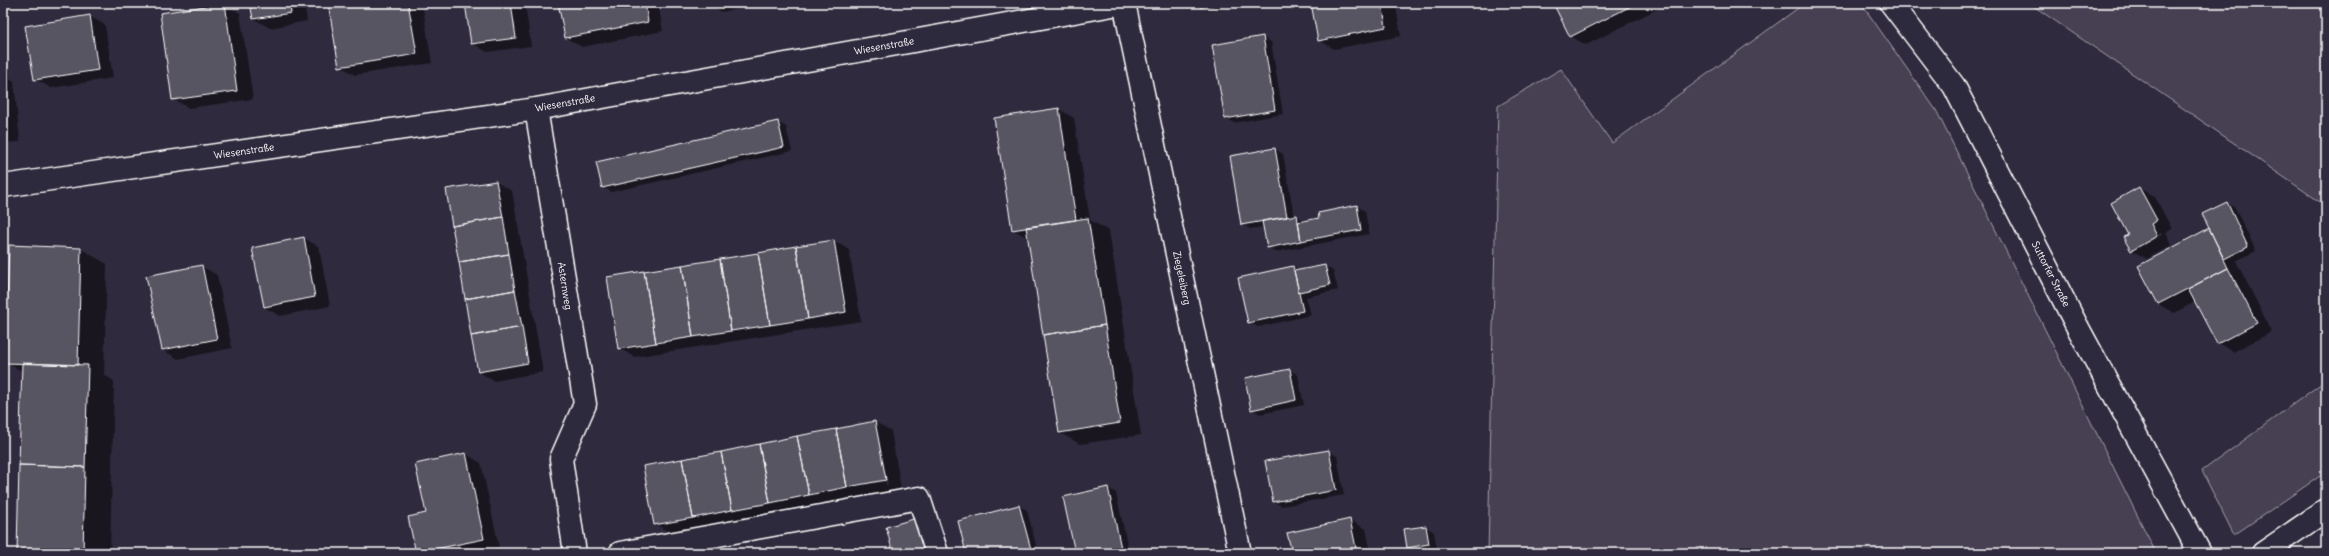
<svg xmlns="http://www.w3.org/2000/svg" width="2329" height="556" font-family="Delius,sans-serif">
<rect width="100%" height="100%" fill="#2f2a3d"/>
<filter id="ink" filterUnits="userSpaceOnUse"><feTurbulence type="fractalNoise" baseFrequency=".025" numOctaves="2"/><feDisplacementMap in="SourceGraphic" scale="8" xChannelSelector="R" yChannelSelector="G"/><feConvolveMatrix kernelMatrix="1 2 1 2 8 2 1 2 1" color-interpolation-filters="sRGB"/></filter>
<g filter="url(#ink)">
<path fill="#464152" stroke="#a2a0a8" d="M 1805,3 L 1861,3 L 1936,110 L 2156,553 L 1488,553 L 1498,106 L 1561,69 L 1612,143 Z
M 2029,3 L 2326,3 L 2326,206 Z
M 2326,380 L 2326,472 L 2234,535 L 2202,471 Z"/>
<path fill="#0007" fill-rule="evenodd" d="M 251,3 L 304,3 L 307,21 L 270,28 L 254,19 Z
M 331,3 L 422,3 L 432,63 L 355,75 L 340,66 Z
M 466,3 L 525,3 L 531,46 L 487,52 L 472,43 Z
M 559,3 L 658,3 L 663,31 L 582,47 L 566,38 Z
M 707,3 L 770,3 L 722,12 Z
M 1200,3 L 1262,3 L 1209,11 L 1201,6 Z
M 1312,3 L 1389,3 L 1396,7 L 1401,36 L 1334,49 L 1319,40 Z
M 1554,3 L 1669,3 L 1586,45 L 1570,36 Z
M 225,4 L 240,13 L 253,99 L 189,108 L 173,99 Z
M 89,16 L 105,25 L 113,78 L 51,88 L 35,79 Z
M 1262,37 L 1271,42 L 1283,114 L 1234,123 L 1226,118 Z
M 3,75 L 14,82 L 20,142 L 3,143 Z
M 1059,109 L 1074,118 L 1090,220 L 1109,231 L 1141,435 L 1080,444 L 1060,433 L 1028,238 L 1012,229 Z
M 778,122 L 786,127 L 792,151 L 611,192 L 603,187 Z
M 1275,149 L 1283,154 L 1294,216 L 1297,216 L 1305,222 L 1320,219 L 1357,206 L 1365,211 L 1369,234 L 1276,252 L 1268,247 L 1264,227 L 1250,229 L 1242,224 Z
M 496,182 L 512,191 L 543,372 L 494,381 L 479,372 Z
M 2139,188 L 2155,197 L 2172,229 L 2166,233 L 2172,245 L 2147,259 L 2131,250 L 2130,235 ZM 2161,233 L 2162,235 L 2143,245 L 2143,243 Z
M 2227,203 L 2235,208 L 2256,251 L 2236,261 L 2272,332 L 2233,352 L 2218,343 L 2195,302 L 2174,313 L 2158,304 Z
M 304,238 L 319,247 L 330,306 L 280,316 L 264,307 Z
M 834,241 L 849,250 L 861,321 L 634,357 L 619,348 Z
M 81,249 L 107,264 L 104,375 L 114,381 L 110,553 L 18,553 L 23,372 L 6,362 Z
M 201,266 L 217,275 L 232,348 L 178,359 L 163,350 Z
M 1325,266 L 1333,270 L 1338,290 L 1306,297 L 1311,315 L 1258,327 L 1249,322 L 1293,267 L 1300,271 Z
M 1290,370 L 1298,375 L 1304,405 L 1260,414 L 1252,409 Z
M 875,422 L 891,431 L 901,489 L 671,533 L 655,524 ZM 876,433 L 878,433 L 888,485 L 886,485 Z
M 1328,451 L 1337,456 L 1344,495 L 1282,506 L 1274,502 Z
M 466,454 L 481,463 L 499,547 L 472,553 L 417,553 L 427,514 Z
M 1108,488 L 1116,493 L 1129,553 L 1076,553 Z
M 1019,506 L 1027,510 L 1038,553 L 967,553 Z
M 1350,520 L 1366,529 L 1371,553 L 1293,553 Z
M 1426,527 L 1434,532 L 1437,549 L 1417,552 L 1408,547 Z"/>
<path fill="#595564" stroke="#fff" d="M 225,3 L 237,91 L 172,100 L 160,13 Z
M 250,3 L 290,3 L 291,13 L 253,19 Z
M 328,3 L 408,3 L 417,54 L 339,67 Z
M 465,3 L 511,3 L 516,38 L 471,44 Z
M 558,3 L 645,3 L 648,22 L 565,38 Z
M 1199,3 L 1225,3 L 1200,7 Z
M 1311,3 L 1338,3 L 1339,5 L 1382,3 L 1386,27 L 1318,41 Z
M 1553,3 L 1637,3 L 1570,37 Z
M 90,15 L 98,70 L 34,80 L 25,26 Z
M 1263,36 L 1275,110 L 1225,119 L 1212,45 Z
M 1059,108 L 1076,220 L 1012,230 L 994,118 Z
M 778,121 L 784,147 L 602,188 L 596,162 Z
M 1275,148 L 1287,217 L 1241,225 L 1230,156 Z
M 496,181 L 503,217 L 452,226 L 446,189 Z
M 2139,187 L 2157,220 L 2151,224 L 2157,236 L 2131,251 L 2123,237 L 2128,235 L 2111,203 Z
M 2227,202 L 2248,247 L 2224,259 L 2202,214 Z
M 1357,205 L 1361,230 L 1301,241 L 1298,222 L 1319,218 L 1318,213 Z
M 1297,215 L 1301,241 L 1267,248 L 1262,221 Z
M 503,217 L 509,254 L 459,262 L 452,226 Z
M 1088,218 L 1105,325 L 1043,335 L 1026,227 Z
M 2209,228 L 2228,268 L 2158,304 L 2138,266 Z
M 304,237 L 315,297 L 264,307 L 252,248 Z
M 834,240 L 846,312 L 808,319 L 796,246 Z
M 9,245 L 81,248 L 78,365 L 5,363 Z
M 796,246 L 808,319 L 770,325 L 758,253 Z
M 758,253 L 770,325 L 731,331 L 720,259 Z
M 509,254 L 515,290 L 465,299 L 459,262 Z
M 720,259 L 731,331 L 693,337 L 682,265 Z
M 202,265 L 217,339 L 162,350 L 146,276 Z
M 682,265 L 693,337 L 656,343 L 644,271 Z
M 1325,265 L 1330,285 L 1299,292 L 1294,271 Z
M 1293,266 L 1303,311 L 1248,323 L 1238,278 Z
M 2228,268 L 2257,323 L 2217,344 L 2188,289 Z
M 644,271 L 656,343 L 618,349 L 607,277 Z
M 515,290 L 522,327 L 471,336 L 465,299 Z
M 1105,325 L 1120,423 L 1059,433 L 1043,335 Z
M 522,327 L 528,363 L 478,372 L 471,336 Z
M 22,363 L 88,365 L 85,467 L 19,465 Z
M 1290,369 L 1296,400 L 1251,410 L 1245,378 Z
M 875,421 L 886,480 L 847,487 L 836,429 Z
M 836,429 L 847,487 L 809,495 L 797,436 Z
M 797,436 L 809,495 L 770,503 L 759,444 Z
M 759,444 L 770,503 L 732,510 L 721,452 Z
M 1329,450 L 1336,490 L 1273,502 L 1265,461 Z
M 721,452 L 732,510 L 693,518 L 682,459 Z
M 466,453 L 484,539 L 416,553 L 408,517 L 426,513 L 415,464 Z
M 682,459 L 693,518 L 654,525 L 643,466 Z
M 19,465 L 85,467 L 83,553 L 17,553 Z
M 1108,487 L 1122,553 L 1075,553 L 1063,497 Z
M 1019,505 L 1032,553 L 966,553 L 958,521 Z
M 917,518 L 927,553 L 893,553 L 886,527 Z
M 1350,519 L 1357,553 L 1292,553 L 1287,533 Z
M 1426,526 L 1429,544 L 1407,548 L 1404,529 Z"/>
<g fill="none" stroke-linecap="round" stroke-linejoin="round">
<defs>
<path id="minor" d="M 1124,3 L 1240,553
M 1891,3 L 1954,86 L 2078,328 L 2200,553
M 536,109 L 585,404 L 561,459 L 575,553
M 3,186 L 536,109 L 1124,3
M 620,553 L 919,498 L 937,553"/>
<path id="highway" d="M 2263,553 L 2326,510"/>
</defs>
<use href="#minor" stroke="#fff" stroke-width="25"/>
<use href="#highway" stroke="#fff" stroke-width="25"/>
<use href="#minor" stroke="#2f2a3d" stroke-width="22"/>
<use href="#highway" stroke="#2f2a3d" stroke-width="22"/>
</g>
</g>
<g text-anchor="middle" dominant-baseline="central" stroke-width="3" stroke-linejoin="round" paint-order="stroke">
<g font-size="10" fill="#fff" stroke="#2f2a3d">
<text transform="translate(884 46) rotate(-10)">Wiesenstraße</text>
<text transform="translate(565 103) rotate(-10)">Wiesenstraße</text>
<text transform="translate(244 151) rotate(-8)">Wiesenstraße</text>
<text transform="translate(2051 274) rotate(63)">Suttorfer Straße</text>
<text transform="translate(1182 278) rotate(78)">Ziegeleiberg</text>
<text transform="translate(565 286) rotate(81)">Asternweg</text>
</g>
</g>
<rect width="2329" height="556" fill="none" stroke="#2f2a3d" stroke-width="16"/>
<rect x="8" y="8" width="2313" height="540" fill="none" stroke="#fff" stroke-width="1.5" filter="url(#ink)"/>
</svg>
